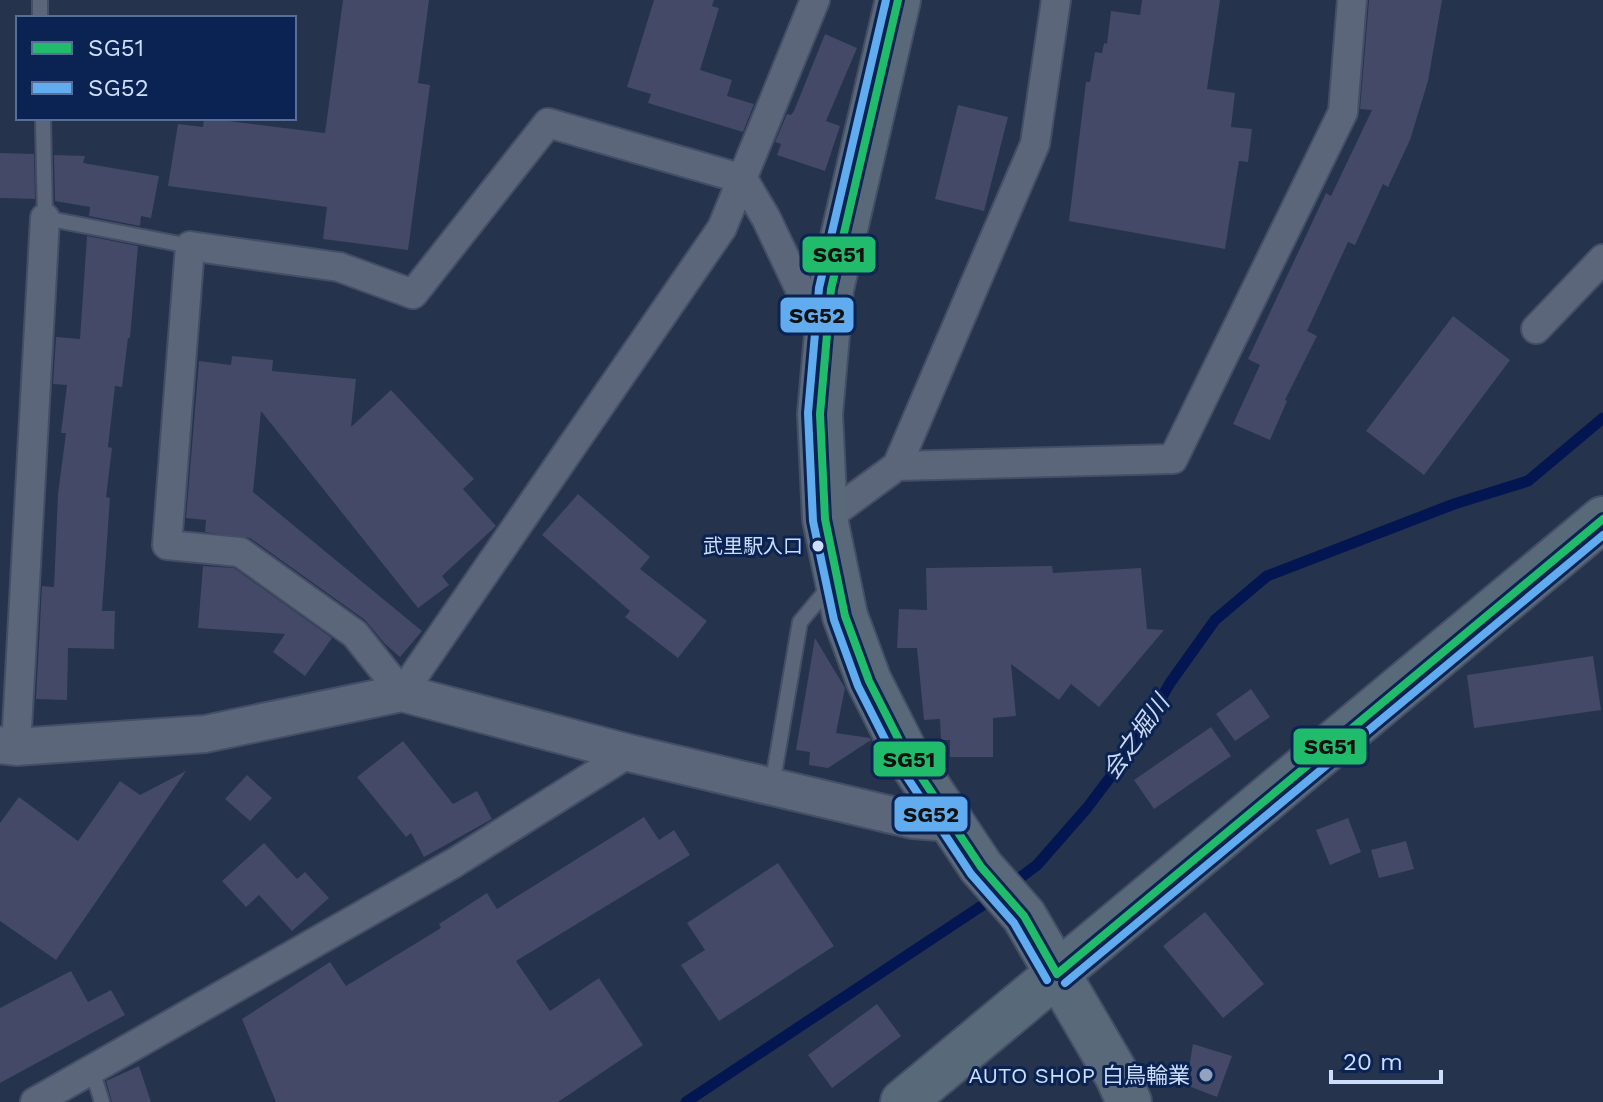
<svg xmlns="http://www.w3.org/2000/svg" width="1603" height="1102" font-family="'Work Sans','Noto Sans JP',sans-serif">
<rect width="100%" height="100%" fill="#25334d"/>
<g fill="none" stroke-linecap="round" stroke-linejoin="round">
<path stroke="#031651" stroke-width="11" d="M 1009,886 L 1037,865 L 1087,808 L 1133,747 L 1170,683 L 1215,620 L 1267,576 L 1454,504 L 1528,481 L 1603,418
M 686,1102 L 995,897"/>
</g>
<path fill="#434966" d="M 343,0 L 429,0 L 418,83 L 430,85 L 408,250 L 323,239 L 327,207 L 168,186 L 178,124 L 203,127 L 204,118 L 325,133 Z
M 654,0 L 714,0 L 712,6 L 719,8 L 700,70 L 732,80 L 727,96 L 754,104 L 743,132 L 648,103 L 651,94 L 627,87 Z
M 1142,0 L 1220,0 L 1207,89 L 1235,93 L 1231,127 L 1252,129 L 1248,162 L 1239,161 L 1225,249 L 1069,221 L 1086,82 L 1090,82 L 1095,52 L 1102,53 L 1104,43 L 1107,44 L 1111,11 L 1140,15 Z
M 1369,0 L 1442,0 L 1428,81 L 1410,140 L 1388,187 L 1383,184 L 1355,245 L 1348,242 L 1307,331 L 1317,336 L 1285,400 L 1287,401 L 1270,440 L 1233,424 L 1260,365 L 1248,359 L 1326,193 L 1331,196 L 1372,110 L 1360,109 Z
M 825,34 L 857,48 L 826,121 L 840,126 L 825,171 L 777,155 L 781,144 L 775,142 L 787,114 L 791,115 L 794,111 Z
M 958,105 L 1008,117 L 984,211 L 935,199 Z
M 0,153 L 34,154 L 35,199 L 0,198 Z
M 54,155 L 85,156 L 83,163 L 159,176 L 151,218 L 141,216 L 140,226 L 89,216 L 90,207 L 55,201 Z
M 87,236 L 138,246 L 130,338 L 128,338 L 122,387 L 115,386 L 108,447 L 112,448 L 106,497 L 110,498 L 102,611 L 115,611 L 114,649 L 68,648 L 67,700 L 36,699 L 42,586 L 54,587 L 58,494 L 66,433 L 61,433 L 67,385 L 53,384 L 56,337 L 80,339 Z
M 1453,316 L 1510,360 L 1424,475 L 1366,431 Z
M 232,356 L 273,360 L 272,371 L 356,379 L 351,427 L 391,390 L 474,479 L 463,489 L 496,526 L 442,576 L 449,585 L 418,608 L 261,411 L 253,492 L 422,631 L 400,657 L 385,644 L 365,620 L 250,538 L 205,532 L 206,520 L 186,518 L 199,361 L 231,365 Z
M 578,494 L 650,557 L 640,569 L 707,621 L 678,658 L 625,617 L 630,611 L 542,535 Z
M 203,566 L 234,568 L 332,638 L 305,676 L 273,652 L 285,634 L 198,628 Z
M 1052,566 L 1053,573 L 1141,568 L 1147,629 L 1164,630 L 1099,707 L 1071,684 L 1059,700 L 1011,664 L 1016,716 L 993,718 L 993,757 L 950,757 L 950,740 L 941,740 L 940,719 L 924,720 L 917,648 L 897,648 L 899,609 L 927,610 L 926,568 Z
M 815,638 L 845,688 L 836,733 L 870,738 L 871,740 L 828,768 L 809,765 L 810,752 L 796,750 Z
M 1593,656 L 1601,710 L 1474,728 L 1467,675 Z
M 1251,689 L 1270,717 L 1235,741 L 1216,714 Z
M 1211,727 L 1231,756 L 1154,809 L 1134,780 Z
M 403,741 L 453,804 L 477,791 L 492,819 L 424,857 L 411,833 L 406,837 L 357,777 Z
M 186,771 L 56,960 L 0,921 L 0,823 L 19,797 L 78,841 L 120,781 L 140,795 Z
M 247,775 L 272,798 L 250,821 L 225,799 Z
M 644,817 L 659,840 L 674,830 L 690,855 L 516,961 L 550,1011 L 599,978 L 643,1045 L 558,1102 L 276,1102 L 242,1019 L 330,962 L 346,986 L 441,928 L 439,924 L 487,893 L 497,909 Z
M 1348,818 L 1361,852 L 1330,865 L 1316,830 Z
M 1406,841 L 1414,869 L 1379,878 L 1371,850 Z
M 264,843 L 297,879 L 305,872 L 329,898 L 292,931 L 259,895 L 246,907 L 222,881 Z
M 778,863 L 834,946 L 719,1021 L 681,965 L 705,950 L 687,923 Z
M 1205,912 L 1264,984 L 1223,1018 L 1163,946 Z
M 71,971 L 88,1002 L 111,990 L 125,1015 L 0,1083 L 0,1008 Z
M 877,1004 L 901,1036 L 832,1088 L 808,1055 Z
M 1193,1044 L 1232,1056 L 1217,1097 L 1186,1085 Z
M 139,1066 L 151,1102 L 112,1102 L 106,1081 Z"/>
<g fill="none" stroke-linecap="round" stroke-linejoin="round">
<defs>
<path id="service" d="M 40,0 L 40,18
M 43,118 L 45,218 L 190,246
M 772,786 L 800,622 L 831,585
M 92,1070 L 102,1102"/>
<path id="minor" d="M 815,0 L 722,228 L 402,693 L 355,634 L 240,552 L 167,545 L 190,246 L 339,267 L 413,294 L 548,123 L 743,179 L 766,218 L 824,340
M 1536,329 L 1603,259
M 897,466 L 1173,459 L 1343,112 L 1352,0
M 825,519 L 897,466 L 1035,144 L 1056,0
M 16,747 L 45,218
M 35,1102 L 454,863 L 629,753"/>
<path id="tertiary" d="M 0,745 L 16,747 L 205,734 L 402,693 L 629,753 L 913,820 L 950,823"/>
<path id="primary" d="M 898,0 L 831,289 L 820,414 L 825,519 L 845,616 L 869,681 L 906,754 L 981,867 L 1024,916 L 1118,1077 L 1129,1102"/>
<path id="trunk" d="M 903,1102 L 1603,519"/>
</defs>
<use href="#service" stroke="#444e66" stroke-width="18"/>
<use href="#minor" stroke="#444e66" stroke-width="32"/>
<use href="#tertiary" stroke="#444e66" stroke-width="40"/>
<use href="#primary" stroke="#444e66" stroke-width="48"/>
<use href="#trunk" stroke="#444e66" stroke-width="48"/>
<use href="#service" stroke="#5b667a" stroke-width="14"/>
<use href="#minor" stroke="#5b667a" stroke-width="28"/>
<use href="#tertiary" stroke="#5b667a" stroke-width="36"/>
<use href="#primary" stroke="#59697a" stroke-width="44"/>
<use href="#trunk" stroke="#586a7a" stroke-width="44"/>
<defs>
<path id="bus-1" d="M 898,0 L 831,289 L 820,414 L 825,519 L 845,616 L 869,681 L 906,754 L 981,867 L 1024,916 L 1057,974
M 1057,974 L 1603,519"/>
<path id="bus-2" d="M 886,0 L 819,288 L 808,413 L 813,521 L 834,620 L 858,686 L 895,759 L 971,874 L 1014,923 L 1047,980
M 1065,983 L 1603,535"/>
</defs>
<use href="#bus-1" stroke="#0b2353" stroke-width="14"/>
<use href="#bus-2" stroke="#0b2353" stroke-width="14"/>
<use href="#bus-1" stroke="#20bc6c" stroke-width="8"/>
<use href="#bus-2" stroke="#60acee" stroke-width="8"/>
</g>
<circle fill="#cddefd" stroke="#0b2353" stroke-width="3" cx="818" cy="546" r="7"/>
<circle fill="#92a2bf" stroke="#0b2353" stroke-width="3" cx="1206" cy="1075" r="8"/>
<g text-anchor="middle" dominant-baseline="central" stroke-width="6" stroke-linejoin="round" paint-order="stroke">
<g font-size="20" fill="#cddefd" stroke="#0b2353" text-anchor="end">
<text x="803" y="546">武里駅入口</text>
</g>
<g font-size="22" fill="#cddefd" stroke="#0b2353" text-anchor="end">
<text x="1190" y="1075">AUTO SHOP 白鳥輪業</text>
</g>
<g font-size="24" font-style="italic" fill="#cbd8ef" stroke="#0b2353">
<text transform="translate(1136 737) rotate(-55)">会之堀川</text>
</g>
</g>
<g stroke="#0b2353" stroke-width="3">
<rect x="801" y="235" width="76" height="39" rx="8" fill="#20bc6c"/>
<rect x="779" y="296" width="76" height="38" rx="8" fill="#60acee"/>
<rect x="1292" y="727" width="76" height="39" rx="8" fill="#20bc6c"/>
<rect x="872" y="740" width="75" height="38" rx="8" fill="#20bc6c"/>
<rect x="893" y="795" width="76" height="38" rx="8" fill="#60acee"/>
</g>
<g font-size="22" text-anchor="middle" font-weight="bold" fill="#111">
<text x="839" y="262">SG51</text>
<text x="817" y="323">SG52</text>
<text x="1330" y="754">SG51</text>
<text x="909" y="767">SG51</text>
<text x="931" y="822">SG52</text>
</g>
<rect x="16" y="16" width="280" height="104" fill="#0b2353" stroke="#596e97" stroke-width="2"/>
<rect x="32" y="42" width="40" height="12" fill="#20bc6c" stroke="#596e97" stroke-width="2"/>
<text x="88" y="56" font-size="24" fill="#cddefd">SG51</text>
<rect x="32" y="82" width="40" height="12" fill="#60acee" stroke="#596e97" stroke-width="2"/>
<text x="88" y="96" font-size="24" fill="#cddefd">SG52</text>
<path d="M1331 1070v12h110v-12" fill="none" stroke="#cddefd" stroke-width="4"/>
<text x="1343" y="1070" font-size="24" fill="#cddefd" stroke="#0b2353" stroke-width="6" paint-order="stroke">20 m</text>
</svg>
